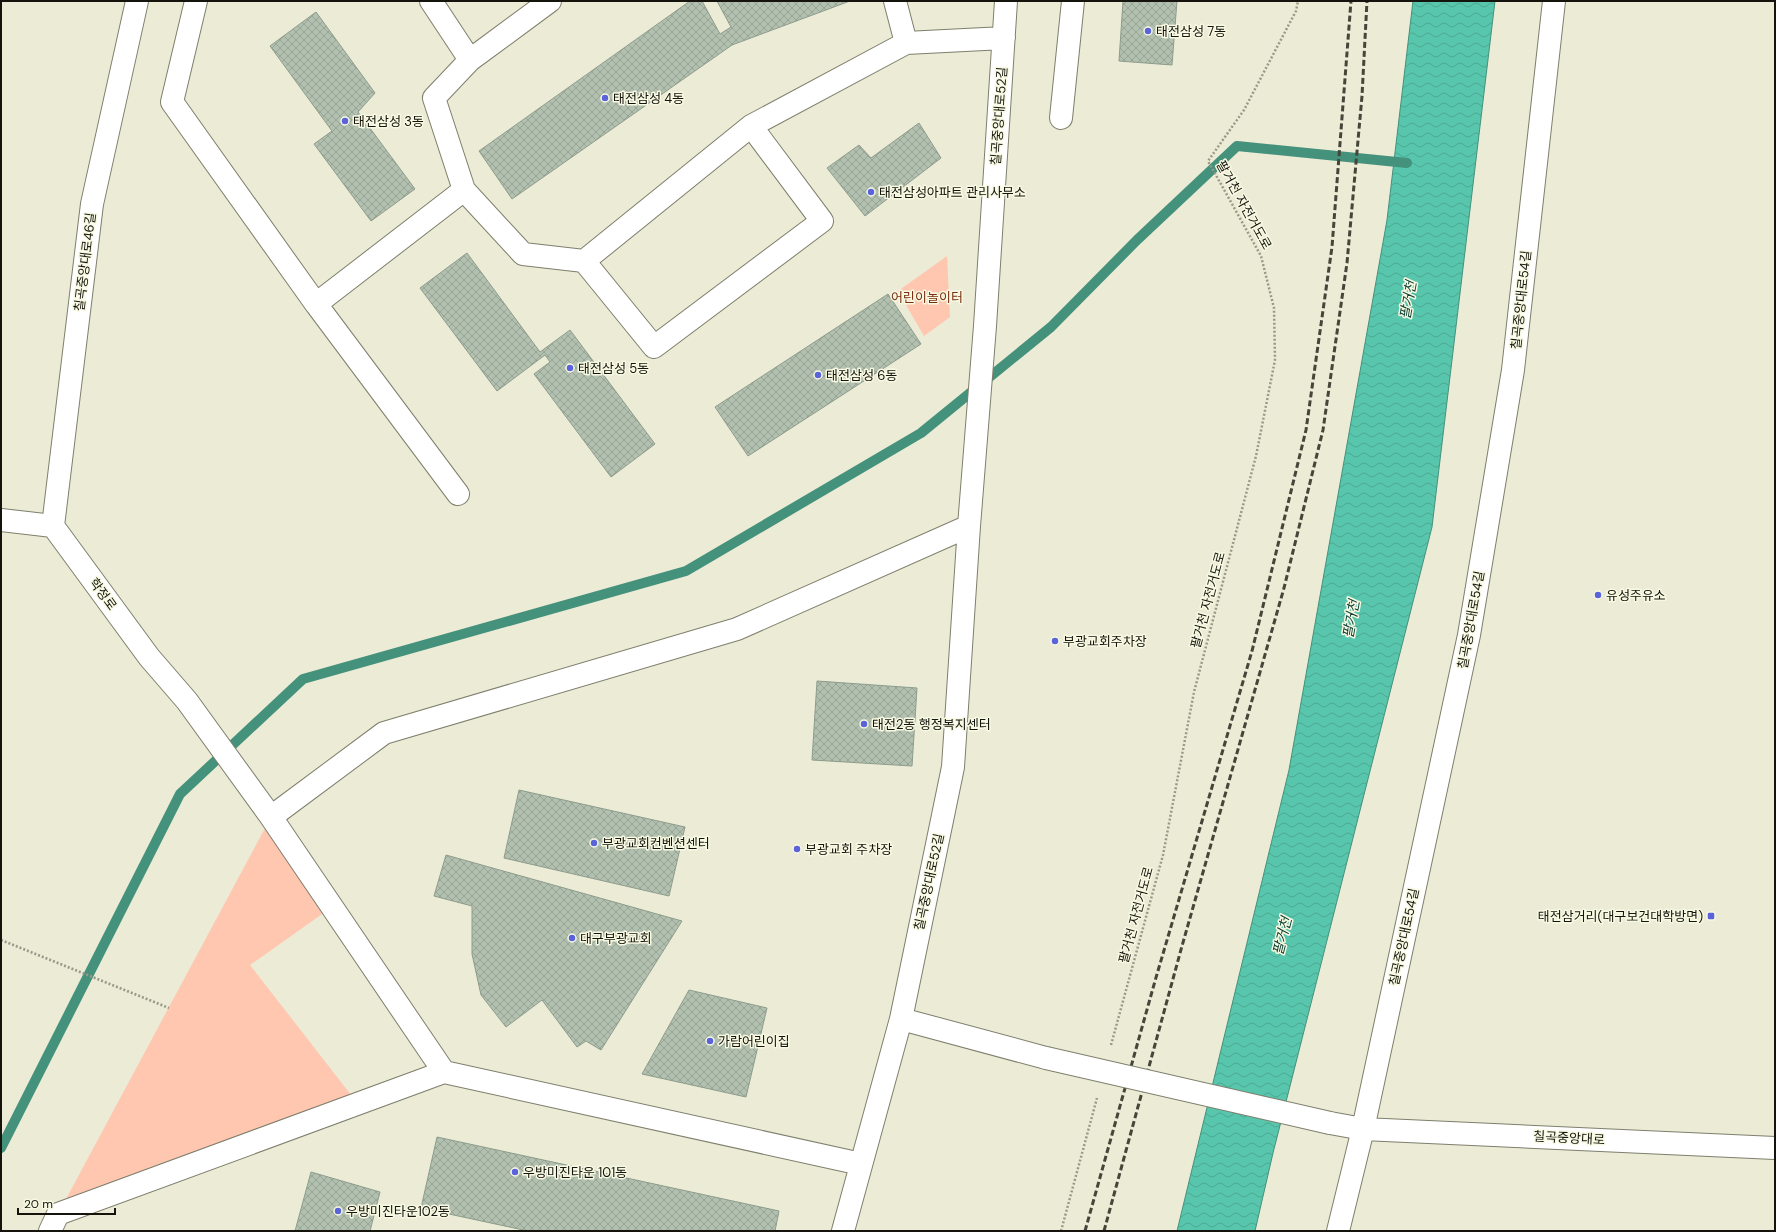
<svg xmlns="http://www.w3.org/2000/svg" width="1776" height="1232" font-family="'DM Sans','Noto Sans KR',sans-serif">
<defs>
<pattern id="water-waves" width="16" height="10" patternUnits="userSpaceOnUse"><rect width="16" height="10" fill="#58c6ac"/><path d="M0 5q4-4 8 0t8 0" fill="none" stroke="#4ca993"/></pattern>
<pattern id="building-cross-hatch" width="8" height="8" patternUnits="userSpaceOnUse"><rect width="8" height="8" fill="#b2c0b0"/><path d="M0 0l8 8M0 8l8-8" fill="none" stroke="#98a496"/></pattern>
</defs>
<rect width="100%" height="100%" fill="#ebebd6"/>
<path fill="#ffc6b0" d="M 947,256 L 950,317 L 924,336 L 898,291 Z
M 271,817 L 332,907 L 250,965 L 358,1104 L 58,1214 Z"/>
<path fill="url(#water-waves)" stroke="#44917c" d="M 1413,1 L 1495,1 L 1432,527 L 1273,1153 L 1255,1231 L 1177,1231 L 1289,770 L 1387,220 Z"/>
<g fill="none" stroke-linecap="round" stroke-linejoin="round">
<path stroke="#44917c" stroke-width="10" d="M 1,1148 L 180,794 L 303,679 L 686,571 L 921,433 L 1051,327 L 1137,240 L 1237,146 L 1407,163"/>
</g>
<path fill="url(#building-cross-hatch)" stroke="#8e9c8c" d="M 690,1 L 702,1 L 720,34 L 731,27 L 717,1 L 850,1 L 732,45 L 512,199 L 479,151 Z
M 1123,1 L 1177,1 L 1172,65 L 1119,61 Z
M 316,12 L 375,93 L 358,112 L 415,189 L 371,221 L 314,144 L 332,131 L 270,46 Z
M 919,123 L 941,158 L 865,216 L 827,168 L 859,145 L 871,158 Z
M 467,253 L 540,352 L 570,330 L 655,444 L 611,477 L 534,374 L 550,362 L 545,355 L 497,391 L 420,288 Z
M 888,294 L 921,344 L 748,456 L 715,407 Z
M 817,681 L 917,688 L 912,766 L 812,760 Z
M 519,790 L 685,827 L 669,896 L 504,858 Z
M 446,855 L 682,921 L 601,1050 L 586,1041 L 577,1047 L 542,1000 L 506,1027 L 481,995 L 472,954 L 472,906 L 434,896 Z
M 689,990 L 767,1008 L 746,1097 L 642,1074 Z
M 437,1137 L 779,1211 L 775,1231 L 528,1231 L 421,1208 Z
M 311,1172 L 380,1192 L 370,1231 L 295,1231 Z"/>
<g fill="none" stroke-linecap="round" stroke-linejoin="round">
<defs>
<path id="street" d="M 196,1 L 172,102 L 316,304 L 458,494
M 431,1 L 470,60 L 550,1
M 895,1 L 906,43 L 1004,38
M 470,60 L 434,98 L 464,190 L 523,254 L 584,261
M 1061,118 L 1073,1
M 751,126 L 822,221 L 654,347 L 584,261 L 751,126 L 906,43
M 316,304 L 464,190
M 1,520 L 53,526 L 149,657 L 187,701 L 271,817 L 444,1072 L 861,1164
M 53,526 L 92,204 L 137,1
M 271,817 L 384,733 L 737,629 L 969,526
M 901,1019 L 1046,1058
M 1330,1123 L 1363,1129 L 1775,1148
M 50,1231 L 58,1214 L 444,1072
M 843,1231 L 901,1019 L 953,767 L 969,526 L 985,326 L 1006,1
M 1338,1231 L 1363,1129 L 1469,635 L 1513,370 L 1554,1"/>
</defs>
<use href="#street" stroke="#7e7f6c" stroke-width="24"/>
<path stroke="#999989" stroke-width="2.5" stroke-dasharray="2 2" stroke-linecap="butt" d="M 1,940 L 169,1008
M 1111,1045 L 1163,855 L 1194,692 L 1256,456 L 1275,360 L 1274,308 L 1261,256 L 1208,161 L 1244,110 L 1296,11 L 1298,1
M 1061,1231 L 1097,1098"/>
<use href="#street" stroke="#fff" stroke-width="22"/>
<path stroke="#45453a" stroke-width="3" stroke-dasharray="6 3" stroke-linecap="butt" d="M 1085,1231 L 1155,981 L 1252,651 L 1306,430 L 1332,247 L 1351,1
M 1104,1231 L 1182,946 L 1284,588 L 1323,430 L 1347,263 L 1362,96 L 1367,1"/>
<defs>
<path id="street-bridge" d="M 1046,1058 L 1330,1123"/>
</defs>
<use href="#street-bridge" stroke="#7e7f6c" stroke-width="24" stroke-linecap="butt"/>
<use href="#street-bridge" stroke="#fff" stroke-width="22"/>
</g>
<g fill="#5a63da" stroke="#f8f9e3" stroke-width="1.5">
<circle cx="1148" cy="31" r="4"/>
<circle cx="605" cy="98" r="4"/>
<circle cx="345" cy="121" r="4"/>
<circle cx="871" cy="192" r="4"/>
<circle cx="570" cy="368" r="4"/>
<circle cx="818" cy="375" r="4"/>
<circle cx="1598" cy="595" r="4"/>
<circle cx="1055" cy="641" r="4"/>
<circle cx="864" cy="724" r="4"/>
<circle cx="594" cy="843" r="4"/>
<circle cx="797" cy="849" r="4"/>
<rect x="1707" y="912" width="8" height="8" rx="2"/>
<circle cx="572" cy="938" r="4"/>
<circle cx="710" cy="1041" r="4"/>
<circle cx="515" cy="1172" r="4"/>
<circle cx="338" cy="1211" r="4"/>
</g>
<g text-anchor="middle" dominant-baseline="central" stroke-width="3" stroke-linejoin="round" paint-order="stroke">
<g font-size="13" fill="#14140c" stroke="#f8f9e3" text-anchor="start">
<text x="1156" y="31">태전삼성 7동</text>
<text x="613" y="98">태전삼성 4동</text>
<text x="353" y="121">태전삼성 3동</text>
<text x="879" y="192">태전삼성아파트 관리사무소</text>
<text x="578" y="368">태전삼성 5동</text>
<text x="826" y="375">태전삼성 6동</text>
<text x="1606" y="595">유성주유소</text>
<text x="1063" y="641">부광교회주차장</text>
<text x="872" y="724">태전2동 행정복지센터</text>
<text x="602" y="843">부광교회컨벤션센터</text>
<text x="805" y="849">부광교회 주차장</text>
<text x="1703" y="916" text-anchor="end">태전삼거리(대구보건대학방면)</text>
<text x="580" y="938">대구부광교회</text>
<text x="718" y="1041">가람어린이집</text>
<text x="523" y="1172">우방미진타운 101동</text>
<text x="346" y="1211">우방미진타운102동</text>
</g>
<g font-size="13" fill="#14140c" stroke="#f8f9e3">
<text transform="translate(999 116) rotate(-86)">칠곡중앙대로52길</text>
<text transform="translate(1244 205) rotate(61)">팔거천 자전거도로</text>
<text transform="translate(85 262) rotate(-83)">칠곡중앙대로46길</text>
<text transform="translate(1521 300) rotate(-84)">칠곡중앙대로54길</text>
<text transform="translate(103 594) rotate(54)">학정로</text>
<text transform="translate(1208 600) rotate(-75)">팔거천 자전거도로</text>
<text transform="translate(1471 620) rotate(-80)">칠곡중앙대로54길</text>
<text transform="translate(929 882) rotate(-78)">칠곡중앙대로52길</text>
<text transform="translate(1136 915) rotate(-75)">팔거천 자전거도로</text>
<text transform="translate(1404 937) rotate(-78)">칠곡중앙대로54길</text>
<text transform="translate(1569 1138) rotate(3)">칠곡중앙대로</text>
</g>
<g font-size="13" fill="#782f0f" stroke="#f8f9e3">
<text x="927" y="297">어린이놀이터</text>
</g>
<g font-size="14" font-style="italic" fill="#0f4036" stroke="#f8f9e3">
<text transform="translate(1408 300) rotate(-80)">팔거천</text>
<text transform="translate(1351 619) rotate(-80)">팔거천</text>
<text transform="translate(1282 936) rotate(-76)">팔거천</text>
</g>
</g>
<rect width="1776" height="1232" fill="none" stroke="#14140c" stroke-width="4"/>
<path d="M18 1208v6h97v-6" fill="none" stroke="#14140c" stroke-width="2"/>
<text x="24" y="1208" font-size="12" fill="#14140c" stroke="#f8f9e3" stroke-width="3" paint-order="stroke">20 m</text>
</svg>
